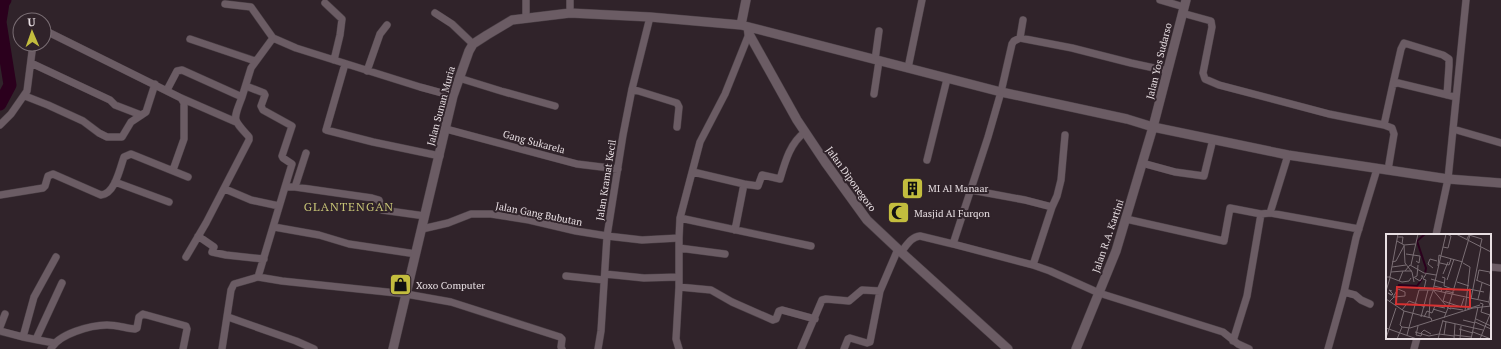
<svg xmlns="http://www.w3.org/2000/svg" width="1501" height="349" font-family="'PT Serif',serif">
<rect width="100%" height="100%" fill="#30232a"/>
<g fill="none" stroke-linecap="round" stroke-linejoin="round">
<path stroke="#2b001d" stroke-width="13" d="M 0,104 L 10,85 L 0,22 L 3,3 L 5,0"/>
<defs>
<path id="street" d="M 526,0 L 526,19
M 570,0 L 570,13
M 1160,0 L 1184,7
M 325,3 L 342,19 L 340,35 L 334,60
M 225,4 L 251,7 L 273,38 L 296,48 L 420,87 L 453,96
M 435,13 L 452,24 L 473,44
M 1182,13 L 1211,21 L 1212,27 L 1203,73 L 1205,79 L 1219,85 L 1329,114 L 1384,125
M 44,30 L 181,98 L 184,103 L 184,139 L 173,170
M 1020,38 L 1023,20
M 190,39 L 255,61
M 875,60 L 879,31
M 31,63 L 110,100 L 115,105 L 141,115
M 345,64 L 326,130 L 373,142 L 440,156
M 908,68 L 922,0
M 367,71 L 380,34 L 387,25
M 1168,71 L 1131,63 L 1072,48 L 1020,38 L 1014,41 L 1012,44 L 1001,92 L 988,137 L 953,244 L 1033,265 L 1050,271 L 1099,293 L 1223,332 L 1238,344 L 1249,349
M 459,78 L 501,91 L 555,106
M 1393,84 L 1401,49 L 1404,43 L 1443,55 L 1449,59 L 1449,66 L 1447,95
M 246,86 L 264,93 L 265,95 L 261,106 L 263,110 L 292,126 L 282,156 L 283,158 L 292,164 L 285,187
M 632,89 L 677,103 L 679,107 L 677,127
M 167,90 L 177,71 L 182,70 L 242,97 L 251,68 L 273,38
M 874,94 L 879,61
M 25,96 L 48,105 L 83,121 L 99,133 L 107,137 L 122,137 L 131,122 L 146,112 L 155,84
M 181,98 L 236,122
M 0,125 L 11,114 L 27,91 L 33,44
M 446,129 L 577,164 L 618,169
M 1453,129 L 1501,143
M 927,160 L 947,79
M 1142,163 L 1175,172 L 1204,176 L 1213,139
M 1388,170 L 1394,134 L 1392,128 L 1384,125 L 1393,84 L 1398,83 L 1456,97
M 693,172 L 744,184
M 115,182 L 169,202
M 295,187 L 306,153
M 225,189 L 251,200 L 279,206
M 971,190 L 1025,200 L 1052,207
M 0,195 L 43,188 L 45,186 L 48,176 L 53,174 L 101,195 C 115,194 120,168 124,157 L 131,154 L 188,177
M 1270,213 L 1288,155
M 680,218 L 811,246
M 1126,219 L 1224,241 L 1230,208 L 1261,214
M 274,227 L 319,235 L 349,244 L 416,254
M 422,229 L 448,223 L 471,214 L 491,214 L 529,220 L 576,231 L 607,236 L 642,240 L 679,238
M 735,230 L 744,184 L 758,186 L 762,175 L 780,179 C 785,162 790,143 805,132
M 1436,235 L 1448,179 L 1466,0
M 198,236 L 214,247 L 212,252 L 226,255 L 264,259
M 679,248 L 725,254
M 901,252 C 907,245 911,237 920,236 L 953,244
M 186,257 L 206,223 L 249,140 L 249,137 C 232,118 233,121 242,97
M 1033,265 L 1052,207 L 1057,196 L 1061,180 L 1065,135
M 1490,267 L 1501,268
M 605,274 L 644,278 L 679,277
M 566,276 L 604,280
M 258,277 L 285,187 L 295,187 L 372,198 L 379,200 L 382,210 L 425,216
M 679,287 L 711,290 L 732,302 L 773,320 L 776,319 L 779,311 L 782,310 L 815,319
M 1344,292 L 1355,295 L 1361,300 L 1370,304
M 228,317 L 296,341 L 314,349
M 0,327 L 5,314
M 0,331 L 23,337
M 38,340 L 23,337 L 34,297 L 56,257
M 1233,341 L 1247,296 L 1261,214 L 1270,213 L 1359,229
M 54,343 L 38,340 L 37,337 L 62,283
M 51,349 C 58,334 91,325 107,325 C 116,325 126,328 135,329 L 137,328 L 139,317 L 143,314 L 186,326 L 187,329 L 183,349
M 222,349 L 231,290 L 234,284 L 258,277 L 282,281 L 406,294 L 451,302 L 560,337 L 562,339 L 561,347 L 562,349
M 598,349 L 601,331 L 607,236 L 623,135 L 632,89 L 650,17
M 679,349 L 676,339 L 679,287 L 679,238 L 680,218 L 700,142 L 725,94 L 749,34
M 801,349 L 822,300 L 826,299 L 849,301 L 862,290 L 880,291
M 844,349 L 848,339 L 850,338 L 867,343 L 870,342 L 880,291 L 898,249
M 1328,349 L 1344,292 L 1356,238 L 1377,169
M 1414,349 L 1417,338"/>
<path id="secondary" d="M 741,25 L 746,0
M 748,27 L 749,34 L 797,120 L 825,162 L 867,220 L 901,252 L 1008,349
M 393,349 L 453,96 L 469,51 L 473,44 L 487,35 L 512,20 L 570,13 L 650,17 L 741,25 L 1001,92 L 1127,119 L 1153,127 L 1288,155 L 1448,179 L 1501,183
M 1076,349 L 1116,251 L 1153,127 L 1186,0"/>
</defs>
<use href="#street" stroke="#4a3f45" stroke-width="8"/>
<use href="#secondary" stroke="#4a3f45" stroke-width="10"/>
<use href="#street" stroke="#6b5c64" stroke-width="7"/>
<use href="#secondary" stroke="#6b5c64" stroke-width="9"/>
</g>
<defs>
<symbol id="building-square" viewBox="-11 -11 22 22"><rect x="-9" y="-9" width="18" height="18" rx="4" fill="#c3bd3e" stroke="#30232a"/><path d="M-4-6H4V6H1V3H-1V6H-4ZM-2.5-4.3h1.7v1.8h-1.7ZM.8-4.3h1.7v1.8H.8ZM-2.5-1h1.7V.8h-1.7ZM.8-1h1.7V.8H.8Z" fill="#111"/></symbol>
<symbol id="mosque-square" viewBox="-11 -11 22 22"><rect x="-9" y="-9" width="18" height="18" rx="4" fill="#c3bd3e" stroke="#30232a"/><path d="M3.5-4.9A6 6 0 1 0 3.5 4.9A5 5 0 1 1 3.5-4.9Z" fill="#111"/></symbol>
<symbol id="shop-square" viewBox="-11 -11 22 22"><rect x="-9" y="-9" width="18" height="18" rx="4" fill="#c3bd3e" stroke="#30232a"/><path d="M-5-2.5h2.3a2.7 3.5 0 0 1 5.4 0H5L5.5 6h-11ZM-1.5-2.5h3a1.5 2.3 0 0 0-3 0Z" fill="#111"/></symbol>
</defs>
<g fill-rule="evenodd">
<use href="#building-square" x="900" y="176" width="25" height="25"/>
<use href="#mosque-square" x="886" y="200" width="25" height="25"/>
<use href="#shop-square" x="388" y="272" width="25" height="25"/>
</g>
<g text-anchor="middle" dominant-baseline="central" stroke-width="4" stroke-linejoin="round" paint-order="stroke">
<g font-size="10" fill="#e8dfe3" stroke="#30232a">
<text transform="translate(1159 61) rotate(-76)">Jalan Yos Sudarso</text>
<text transform="translate(441 106) rotate(-75)">Jalan Sunan Muria</text>
<text transform="translate(534 142) rotate(15)">Gang Sukarela</text>
<text transform="translate(851 179) rotate(54)">Jalan Diponegoro</text>
<text transform="translate(606 180) rotate(-81)">Jalan Kramat Kecil</text>
<text transform="translate(539 214) rotate(11)">Jalan Gang Bubutan</text>
<text transform="translate(1108 236) rotate(-71)">Jalan R.A. Kartini</text>
</g>
<g font-size="10" fill="#e8dfe3" stroke="#30232a" text-anchor="start">
<text x="928" y="188">MI Al Manaar</text>
<text x="914" y="213">Masjid Al Furqon</text>
<text x="416" y="285">Xoxo Computer</text>
</g>
<g font-size="12" letter-spacing="1" fill="#c7c476" stroke="#30232a">
<text x="349" y="206">GLANTENGAN</text>
</g>
</g>
<g transform="translate(1386 234)">
<rect width="105" height="105" fill="#30232a"/>
<path fill="none" stroke="#2b001d" stroke-width="2" d="M 39,0 L 31,7 L 40,34 L 39,40M 11,57 L 13,51 L 31,52 L 36,45"/>
<path fill="none" stroke="#7a6e74" stroke-width="1" d="M 70,0 L 105,18M 12,3 L 17,3 L 16,10M 81,5 L 83,1 L 96,5 L 94,13M 11,7 L 18,11 L 29,10M 18,11 L 19,29 L 26,38 L 28,48M 57,13 L 62,14 L 65,2 L 61,0M 20,20 L 34,22 L 33,29 L 30,27M 55,22 L 77,28M 6,28 L 10,27 L 18,12M 54,29 L 63,31 L 65,25M 77,29 L 84,33 L 79,77M 25,31 L 32,0M 52,32 L 53,21 L 55,22M 6,33 L 20,31M 47,34 L 42,30 L 44,25 L 51,27M 19,37 L 24,31 L 38,39 L 50,41M 5,38 L 17,37M 57,40 L 62,28M 0,43 L 4,43 L 12,0M 3,43 L 16,48 L 23,47 L 25,44M 56,43 L 59,44 L 58,52 L 69,56M 27,44 L 31,42 L 32,31M 29,44 L 34,47 L 37,42 L 35,42M 45,45 L 58,49M 61,46 L 68,25M 90,46 L 105,52M 91,46 L 93,36 L 104,38 L 104,40M 13,47 L 17,37 L 26,37M 71,48 L 83,52M 48,52 L 56,54 L 55,58M 38,55 L 40,46 L 37,45 L 40,40M 83,55 L 98,58M 47,56 L 103,68 L 104,72M 47,56 L 62,74 L 58,84M 0,57 L 4,44M 6,57 L 3,56 L 7,60 L 6,61 L 5,61 L 2,59 L 6,61M 68,59 L 60,57 L 57,67 L 75,73 L 78,64M 7,63 L 12,55 L 19,58 L 19,62M 0,65 L 18,77 L 45,84 L 46,87M 85,65 L 95,13M 92,65 L 96,49M 3,68 L 8,63 L 19,62M 103,68 L 105,52M 94,69 L 97,70 L 95,78 L 104,81M 64,74 L 77,76M 47,75 L 60,79M 65,75 L 62,74 L 84,1M 81,75 L 94,71M 16,76 L 23,67 L 39,73M 35,83 L 42,56M 38,83 L 41,77 L 46,79 L 49,72 L 59,74M 43,84 L 44,65 L 47,57M 90,85 L 105,92M 77,86 L 89,89M 57,87 L 97,96M 89,88 L 105,95M 32,92 L 30,101 L 35,102 L 36,99M 16,93 L 14,91 L 18,77M 0,94 L 31,105M 73,95 L 87,99M 29,98 L 43,102 L 53,100M 87,98 L 105,105M 35,99 L 38,96 L 45,100M 53,100 L 68,102M 21,101 L 33,56 L 47,56 L 60,0M 58,101 L 60,88M 68,101 L 85,103M 0,104 L 10,74M 11,105 L 16,93 L 24,94 L 87,74 L 105,72M 52,105 L 57,86M 68,105 L 69,90M 74,105 L 75,92M 85,105 L 92,73M 94,105 L 105,78"/>
<path fill="#d73131" fill-opacity="0.15" stroke="#d73131" stroke-width="2" d="M 11,53 L 84,56 L 84,73 L 10,70 Z"/>
<rect width="105" height="105" fill="none" stroke="#e8dfe3" stroke-width="2"/>
</g>
<g transform="translate(32 32) rotate(358)"><circle r="19" fill="#30232a" stroke="#7a6e74"/>
<path d="M0-3L7 15L0 10L-7 15Z" fill="#c3bd3e"/>
<text y="-6" font-size="11" font-weight="bold" text-anchor="middle" fill="#e8dfe3">U</text>
</g>
</svg>
